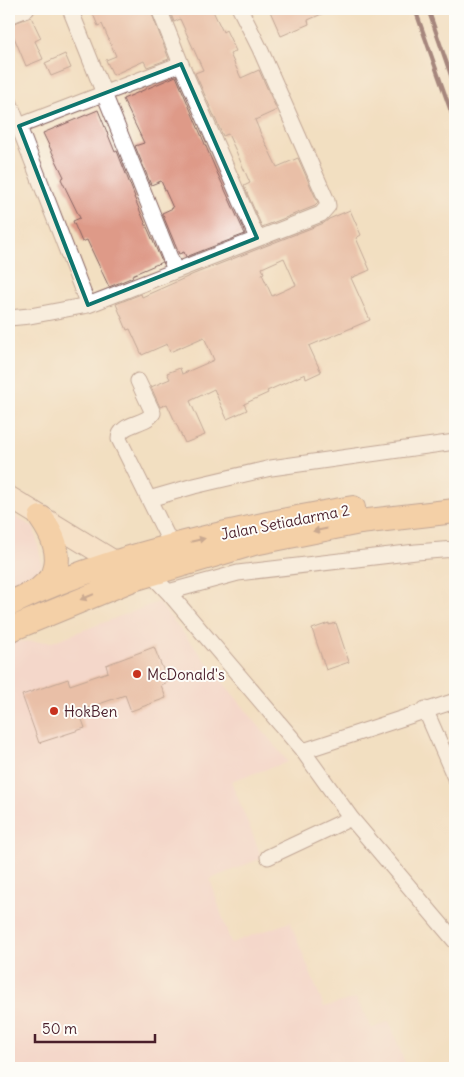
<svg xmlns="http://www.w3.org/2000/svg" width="464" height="1077" font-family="Delius,sans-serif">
<rect width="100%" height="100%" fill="#fdfcf7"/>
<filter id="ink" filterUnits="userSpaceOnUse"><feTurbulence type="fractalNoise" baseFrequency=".02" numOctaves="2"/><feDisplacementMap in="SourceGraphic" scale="10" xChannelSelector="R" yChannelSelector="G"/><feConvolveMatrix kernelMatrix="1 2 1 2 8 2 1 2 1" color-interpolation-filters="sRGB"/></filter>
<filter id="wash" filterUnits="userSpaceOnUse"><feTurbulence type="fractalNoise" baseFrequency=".0096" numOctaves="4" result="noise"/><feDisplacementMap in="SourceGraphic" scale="20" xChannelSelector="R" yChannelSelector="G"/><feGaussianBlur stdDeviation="1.12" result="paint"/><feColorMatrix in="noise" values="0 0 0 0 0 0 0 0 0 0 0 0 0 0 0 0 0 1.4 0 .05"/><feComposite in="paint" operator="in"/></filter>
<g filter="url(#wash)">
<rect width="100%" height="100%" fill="#f2dfc1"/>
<path fill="#f7cfd5" d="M 9,512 L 34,528 L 42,564 L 34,580 L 9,593 Z
M 158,602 L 288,762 L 231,781 L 262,858 L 210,879 L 231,943 L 290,922 L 324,1007 L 356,998 L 372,1029 L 389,1021 L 407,1068 L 9,1068 L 9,641 L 52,642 Z"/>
<g id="blocks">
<path fill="#de9a88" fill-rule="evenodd" d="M 91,9 L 150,9 L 169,59 L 147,67 L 144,61 L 113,75 L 106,60 L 116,56 L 102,24 L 98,26 Z
M 169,9 L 212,9 L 223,32 L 226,30 L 236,51 L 230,54 L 241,78 L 259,70 L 277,110 L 255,120 L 260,132 L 277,167 L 298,158 L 318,203 L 315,206 L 262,227 L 244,186 L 250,183 L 235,149 L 228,134 L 223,136 L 195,73 L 203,70 L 180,19 L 174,22 Z
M 269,9 L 333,9 L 308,20 L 309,24 L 281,36 Z
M 31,17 L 41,38 L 35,41 L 43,59 L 26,66 L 9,25 Z
M 65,54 L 71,68 L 51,76 L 45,63 Z
M 176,76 L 216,170 L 245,234 L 186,257 L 184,252 L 179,254 L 162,213 L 173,208 L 161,181 L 151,185 L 135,146 L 144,143 L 123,99 Z
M 98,110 L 115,152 L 117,151 L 135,197 L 134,197 L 162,262 L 132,275 L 133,277 L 109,287 L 87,240 L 82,242 L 73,221 L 80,218 L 61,179 L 64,177 L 43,133 Z
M 350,210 L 361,235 L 356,238 L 370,270 L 351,278 L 370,320 L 309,346 L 321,372 L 306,379 L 305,374 L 267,391 L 268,393 L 244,404 L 247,410 L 227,419 L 214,389 L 190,401 L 205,435 L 185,443 L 167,404 L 160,407 L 151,387 L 170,379 L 167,373 L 180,368 L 182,374 L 214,360 L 204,337 L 170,352 L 167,344 L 142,355 L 130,329 L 127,330 L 116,304 L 141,294 L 142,297 L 194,274 L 324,223 L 329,219 ZM 284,258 L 296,285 L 272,296 L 262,274 L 264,273 L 262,268 Z
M 329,623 L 329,625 L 336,623 L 349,662 L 326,670 L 312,629 Z
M 154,647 L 168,682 L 161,685 L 166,698 L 131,711 L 125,695 L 79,711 L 85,728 L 39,743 L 22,695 L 68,679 L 70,685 L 108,672 L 106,665 Z"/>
</g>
</g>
<g filter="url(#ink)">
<use href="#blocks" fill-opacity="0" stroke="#856260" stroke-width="1"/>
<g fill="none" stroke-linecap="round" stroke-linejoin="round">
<defs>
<path id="minor" d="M 70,9 L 175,270
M 159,9 L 181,64 L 257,238
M 9,16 L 27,9
M 9,101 L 88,305 L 30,316 L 9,318
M 19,126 L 181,64
M 88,305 L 321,214 L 328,206 L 327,201 L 260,49 L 240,9
M 138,381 L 153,413 C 146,425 119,423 119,439 L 172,546
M 149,499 L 194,486 L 271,468 L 455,442
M 146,569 L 168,592 L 303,751 L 351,818 L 455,941
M 168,592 L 238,573 L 416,552 L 455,549
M 425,709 L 455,778
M 303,751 L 455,701
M 268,857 L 351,818"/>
<path id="secondary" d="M 9,497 L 117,563 L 124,570"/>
<path id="primary" d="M 41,588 C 45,584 52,579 54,574 C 62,553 52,534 41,518
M 9,604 C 76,571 150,551 222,534 C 266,524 308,515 353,508
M 9,630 L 133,579 L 254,543 L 360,522 L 455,511"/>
</defs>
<use href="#minor" stroke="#856260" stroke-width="17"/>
<use href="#secondary" stroke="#856260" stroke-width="23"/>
<use href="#primary" stroke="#856260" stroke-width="26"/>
<use href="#minor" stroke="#fff" stroke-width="15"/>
<use href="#secondary" stroke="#fbe5cf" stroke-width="21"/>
<use href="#primary" stroke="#f6be87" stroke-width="24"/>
<path stroke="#4a1f2b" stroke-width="4" d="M 415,9 L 455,123
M 428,9 L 455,87"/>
</g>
<defs><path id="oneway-solid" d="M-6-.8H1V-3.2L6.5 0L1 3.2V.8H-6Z" transform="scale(1.25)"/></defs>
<g fill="#976754">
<use href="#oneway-solid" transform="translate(320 530) rotate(169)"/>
<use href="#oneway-solid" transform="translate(198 540) rotate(-13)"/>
<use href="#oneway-solid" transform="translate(87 597) rotate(158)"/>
</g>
</g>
<path d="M0 0H464V1077H0ZM 181,64 L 257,238 L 88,305 L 19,126 Z" fill="#f2dfc1" fill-opacity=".55" fill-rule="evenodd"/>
<path fill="none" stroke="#0f766e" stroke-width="4" stroke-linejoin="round" d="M 181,64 L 257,238 L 88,305 L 19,126 Z"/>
<g fill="#c8321e" stroke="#fdfcf7" stroke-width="2">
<circle cx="137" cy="674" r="5"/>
<circle cx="54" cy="711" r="5"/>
</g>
<g text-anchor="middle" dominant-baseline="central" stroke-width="4" stroke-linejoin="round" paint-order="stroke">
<g font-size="15" fill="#4a1f2b" stroke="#fdfcf7">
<text transform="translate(285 522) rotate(-11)">Jalan Setiadarma 2</text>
</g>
<g font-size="15" fill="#4a1f2b" stroke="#fdfcf7" text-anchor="start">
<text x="147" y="674">McDonald's</text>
<text x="64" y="711">HokBen</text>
</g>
</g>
<rect width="464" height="1077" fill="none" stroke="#fdfcf7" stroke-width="30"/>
<path d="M35 1034v8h120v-8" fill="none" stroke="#4a1f2b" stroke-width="2.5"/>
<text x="42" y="1034" font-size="15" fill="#4a1f2b" stroke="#fdfcf7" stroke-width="4" paint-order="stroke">50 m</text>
</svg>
